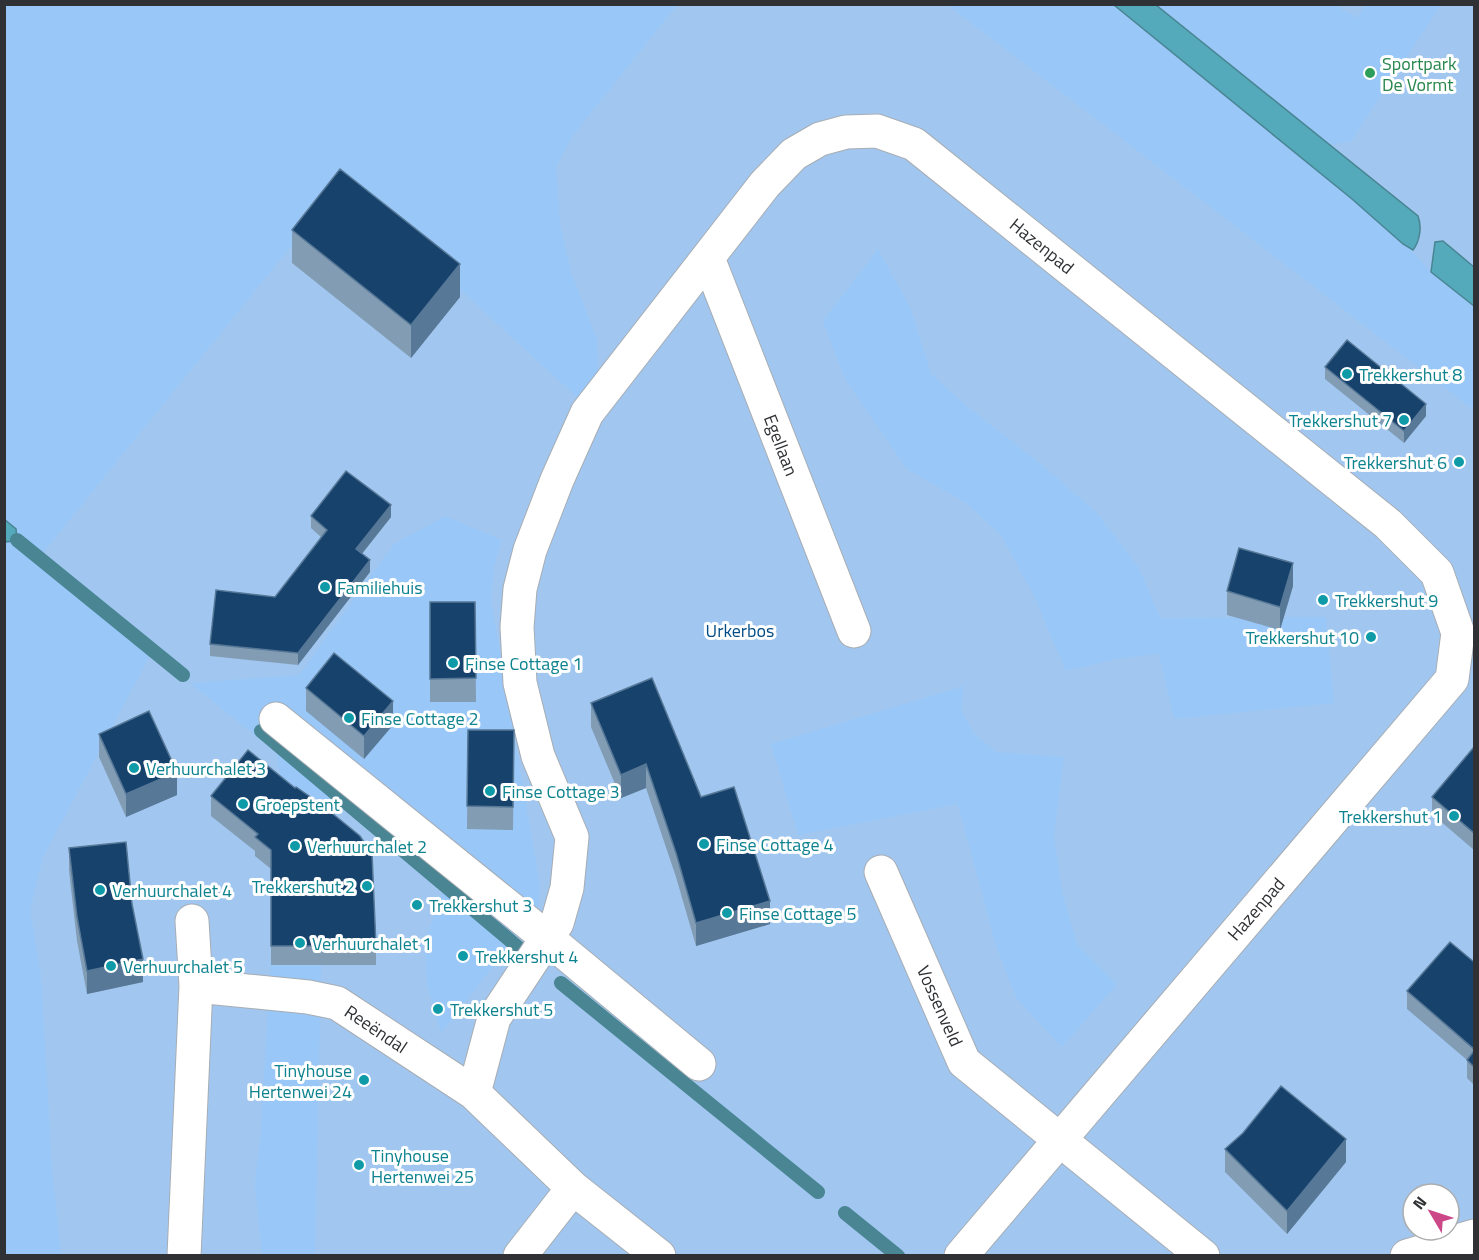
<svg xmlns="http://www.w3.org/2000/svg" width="1479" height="1260" font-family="'Titillium Web',sans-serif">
<rect width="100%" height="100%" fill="#eef5fc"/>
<path fill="#a1c7f0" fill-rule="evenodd" d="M 5,5 L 1474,5 L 1474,1255 L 5,1256 ZM 1413,1194 L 1449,1194 L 1449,1230 L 1413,1230 Z"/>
<path fill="#98c7f8" d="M 5,5 L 677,5 L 574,134 L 556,166 L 560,224 L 571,272 L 597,339 L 598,378 L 579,399 L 466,295 L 335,192 L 38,559 L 152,652 L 43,857 L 30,910 L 41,975 L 52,1169 L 61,1255 L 5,1255 L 4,540 L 7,541 L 17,540 L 16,529 L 4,519 Z
M 948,5 L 1114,5 L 1352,199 L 1409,248 L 1431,272 L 1474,306 L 1474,410 Z
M 1156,5 L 1335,5 L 1357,18 L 1365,5 L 1441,5 L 1351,141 L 1330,145 Z
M 878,249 L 910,307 L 931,374 L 970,409 L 1035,459 L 1096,512 L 1139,568 L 1160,618 L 1326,617 L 1334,703 L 1174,719 L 1159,654 L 1119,658 L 1066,671 L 1033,594 L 1001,535 L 966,503 L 907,469 L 845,379 L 823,321 Z
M 445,516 L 502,540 L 494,567 L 491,600 L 540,886 L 538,909 L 441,1033 L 427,984 L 425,942 L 444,888 L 336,801 L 339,851 L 321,966 L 315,1255 L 262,1255 L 255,1185 L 261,1131 L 272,935 L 288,825 L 277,753 L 190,683 L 299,675 L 394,544 Z
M 964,686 L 961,709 L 974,734 L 996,752 L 1064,757 L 1054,835 L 1062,892 L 1077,944 L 1117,984 L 1062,1047 L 1017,999 L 996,946 L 958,804 L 798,835 L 771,744 Z"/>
<path fill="#54a9bb" stroke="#498592" stroke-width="1.5" d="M 1114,5 L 1156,5 L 1418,216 C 1422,227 1420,241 1413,250 L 1403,244 L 1352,199 Z
M 1443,241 L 1474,267 L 1474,306 L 1431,272 L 1435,242 Z
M 4,519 L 16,529 L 17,540 L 7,542 L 5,540 Z"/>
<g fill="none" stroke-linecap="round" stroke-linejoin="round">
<path stroke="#498592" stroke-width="14" d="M 17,540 L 183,675
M 261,731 L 519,948
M 561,983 L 818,1192
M 845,1213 L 898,1256"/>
<defs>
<path id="minor" d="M 708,258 L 854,631
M 276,719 L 547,938 L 699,1064
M 881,872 L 964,1062 L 1203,1256
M 192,921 L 196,986
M 184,1256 L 196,986 L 308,997 L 337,1003 L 474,1093
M 520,1256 L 573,1188
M 659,1256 L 573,1188 L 474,1093 L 494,1018 L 557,923 L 567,888 L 572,837 L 538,756 L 520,683 L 517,627 L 520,589 L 530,550 L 557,480 L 587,413 L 765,184 L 794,154 L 820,139 L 846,132 L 877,131 L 914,144 L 1388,524 L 1437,573 L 1458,633 L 1452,679 L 961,1256
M 1407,1256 L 1474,1236"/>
</defs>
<use href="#minor" stroke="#a7adb4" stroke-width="35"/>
<use href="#minor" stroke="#fff" stroke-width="33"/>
</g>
<path fill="#829cb4" d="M 292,230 L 460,297 L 411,358 L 292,263 Z
M 1325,367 L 1426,416 L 1404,443 L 1325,379 Z
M 311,516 L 391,517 L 362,554 L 370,572 L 298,665 L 210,656 L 210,644 L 275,597 L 321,537 L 311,528 Z
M 1293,586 L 1280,630 L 1227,615 L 1227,591 Z
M 430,602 L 475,602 L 476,702 L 430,702 Z
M 306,688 L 393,725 L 364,759 L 306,711 Z
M 591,703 L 701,797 L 770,924 L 696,946 L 676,877 L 646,788 L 621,798 L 591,727 Z
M 468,730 L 514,730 L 513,830 L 467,829 Z
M 99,734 L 177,795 L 126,817 L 99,757 Z
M 1474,747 L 1474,850 L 1432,814 L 1432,797 Z
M 295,788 L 376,946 L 376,965 L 271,965 L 271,869 L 255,856 L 255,851 L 211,816 L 211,796 Z
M 69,848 L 143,982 L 87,994 L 77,941 L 69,871 Z
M 1474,962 L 1474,1085 L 1467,1078 L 1467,1060 L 1407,1009 L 1407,991 Z
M 1225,1149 L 1346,1162 L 1287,1234 L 1225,1172 Z"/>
<path fill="#577897" d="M 460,264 L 460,297 L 411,358 L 411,325 Z
M 1426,404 L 1426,416 L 1404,443 L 1404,431 Z
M 391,505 L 391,517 L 356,561 L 356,549 Z
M 370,560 L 370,572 L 298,665 L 298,653 Z
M 1293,563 L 1293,586 L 1280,630 L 1280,607 Z
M 393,701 L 393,725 L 364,759 L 364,736 Z
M 646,764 L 646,788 L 621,798 L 621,775 Z
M 177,772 L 177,795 L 126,817 L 126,794 Z
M 770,901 L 770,924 L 696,946 L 696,923 Z
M 143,959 L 143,982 L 87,994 L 87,971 Z
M 1346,1139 L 1346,1162 L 1287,1234 L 1287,1211 Z"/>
<path fill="#16426c" stroke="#577897" stroke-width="1.5" d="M 340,169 L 460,264 L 411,325 L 292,230 Z
M 1347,340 L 1426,404 L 1404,431 L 1325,367 Z
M 346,471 L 391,505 L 356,549 L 370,560 L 298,653 L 210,644 L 216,590 L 275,597 L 327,530 L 311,516 Z
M 1239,548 L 1293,563 L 1280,607 L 1227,591 Z
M 430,602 L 475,602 L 476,678 L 430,679 Z
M 334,653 L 393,701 L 364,736 L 306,688 Z
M 652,678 L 701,797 L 734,787 L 770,901 L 696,923 L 676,853 L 646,764 L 621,775 L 591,703 Z
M 149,711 L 177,772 L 126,794 L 99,734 Z
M 468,730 L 514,730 L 513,807 L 467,806 Z
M 1474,747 L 1474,833 L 1432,797 Z
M 248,750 L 295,788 L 296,787 L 322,805 L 360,836 L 372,854 L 376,946 L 271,946 L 271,850 L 255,837 L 258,834 L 211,796 Z
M 126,842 L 132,904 L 143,959 L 87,971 L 77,917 L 69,848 Z
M 1450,942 L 1474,962 L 1474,1049 L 1407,991 Z
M 1474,1051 L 1474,1067 L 1467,1060 Z
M 1281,1086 L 1346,1139 L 1287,1211 L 1225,1149 L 1243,1133 Z"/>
<circle fill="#2e9e5b" stroke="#fff" stroke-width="2" cx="1370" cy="73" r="6"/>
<g fill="#0f9aa8" stroke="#fff" stroke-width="2">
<circle cx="1347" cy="374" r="6"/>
<circle cx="1404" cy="420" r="6"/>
<circle cx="1459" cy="462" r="6"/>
<circle cx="325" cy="587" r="6"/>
<circle cx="1323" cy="600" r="6"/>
<circle cx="1371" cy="637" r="6"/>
<circle cx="453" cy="663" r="6"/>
<circle cx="349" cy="718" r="6"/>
<circle cx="134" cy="768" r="6"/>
<circle cx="490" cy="791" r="6"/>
<circle cx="243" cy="804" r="6"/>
<circle cx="1454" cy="816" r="6"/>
<circle cx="704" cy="844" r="6"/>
<circle cx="295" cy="846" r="6"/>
<circle cx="367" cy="886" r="6"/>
<circle cx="100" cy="890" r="6"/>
<circle cx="417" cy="905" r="6"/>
<circle cx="727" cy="913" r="6"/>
<circle cx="300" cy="943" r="6"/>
<circle cx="463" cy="956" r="6"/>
<circle cx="111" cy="966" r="6"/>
<circle cx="438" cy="1009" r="6"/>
<circle cx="364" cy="1080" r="6"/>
<circle cx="359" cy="1165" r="6"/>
</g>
<g text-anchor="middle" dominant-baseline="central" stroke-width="6" stroke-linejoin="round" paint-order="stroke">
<g font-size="18" fill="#27864d" stroke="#fff" text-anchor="start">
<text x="1382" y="63">Sportpark<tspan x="1382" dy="21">De Vormt</tspan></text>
</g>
<g font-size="18" fill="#2f3134" stroke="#fff">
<text transform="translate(1042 246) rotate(39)">Hazenpad</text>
<text transform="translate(781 445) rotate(69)">Egellaan</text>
<text transform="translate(1256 909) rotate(-49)">Hazenpad</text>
<text transform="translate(940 1006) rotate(66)">Vossenveld</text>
<text transform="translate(376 1029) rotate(34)">Reeëndal</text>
</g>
<g font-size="18" fill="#0d838f" stroke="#fff" text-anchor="start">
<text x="1359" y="374">Trekkershut 8</text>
<text x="1392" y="420" text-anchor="end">Trekkershut 7</text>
<text x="1447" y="462" text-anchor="end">Trekkershut 6</text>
<text x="337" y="587">Familiehuis</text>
<text x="1335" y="600">Trekkershut 9</text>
<text x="1359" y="637" text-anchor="end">Trekkershut 10</text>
<text x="465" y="663">Finse Cottage 1</text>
<text x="361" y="718">Finse Cottage 2</text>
<text x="146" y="768">Verhuurchalet 3</text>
<text x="502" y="791">Finse Cottage 3</text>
<text x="255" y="804">Groepstent</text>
<text x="1442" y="816" text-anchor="end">Trekkershut 1</text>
<text x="716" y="844">Finse Cottage 4</text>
<text x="307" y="846">Verhuurchalet 2</text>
<text x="355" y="886" text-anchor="end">Trekkershut 2</text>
<text x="112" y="890">Verhuurchalet 4</text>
<text x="429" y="905">Trekkershut 3</text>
<text x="739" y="913">Finse Cottage 5</text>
<text x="312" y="943">Verhuurchalet 1</text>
<text x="475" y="956">Trekkershut 4</text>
<text x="123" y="966">Verhuurchalet 5</text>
<text x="450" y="1009">Trekkershut 5</text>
<text x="352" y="1070" text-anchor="end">Tinyhouse<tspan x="352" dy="21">Hertenwei 24</tspan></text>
<text x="371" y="1155">Tinyhouse<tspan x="371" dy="21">Hertenwei 25</tspan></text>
</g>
<g font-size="18" fill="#034d87" stroke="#fff">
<text x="740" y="630">Urkerbos</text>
</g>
</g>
<rect width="1479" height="1260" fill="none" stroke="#2f3134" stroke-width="12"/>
<g transform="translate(1431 1212) rotate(309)"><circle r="28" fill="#ffffff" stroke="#acadae" stroke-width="1.5"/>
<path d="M0-4.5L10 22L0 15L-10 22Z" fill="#cc4788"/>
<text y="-9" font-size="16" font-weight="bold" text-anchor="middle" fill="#2f3134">N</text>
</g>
</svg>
